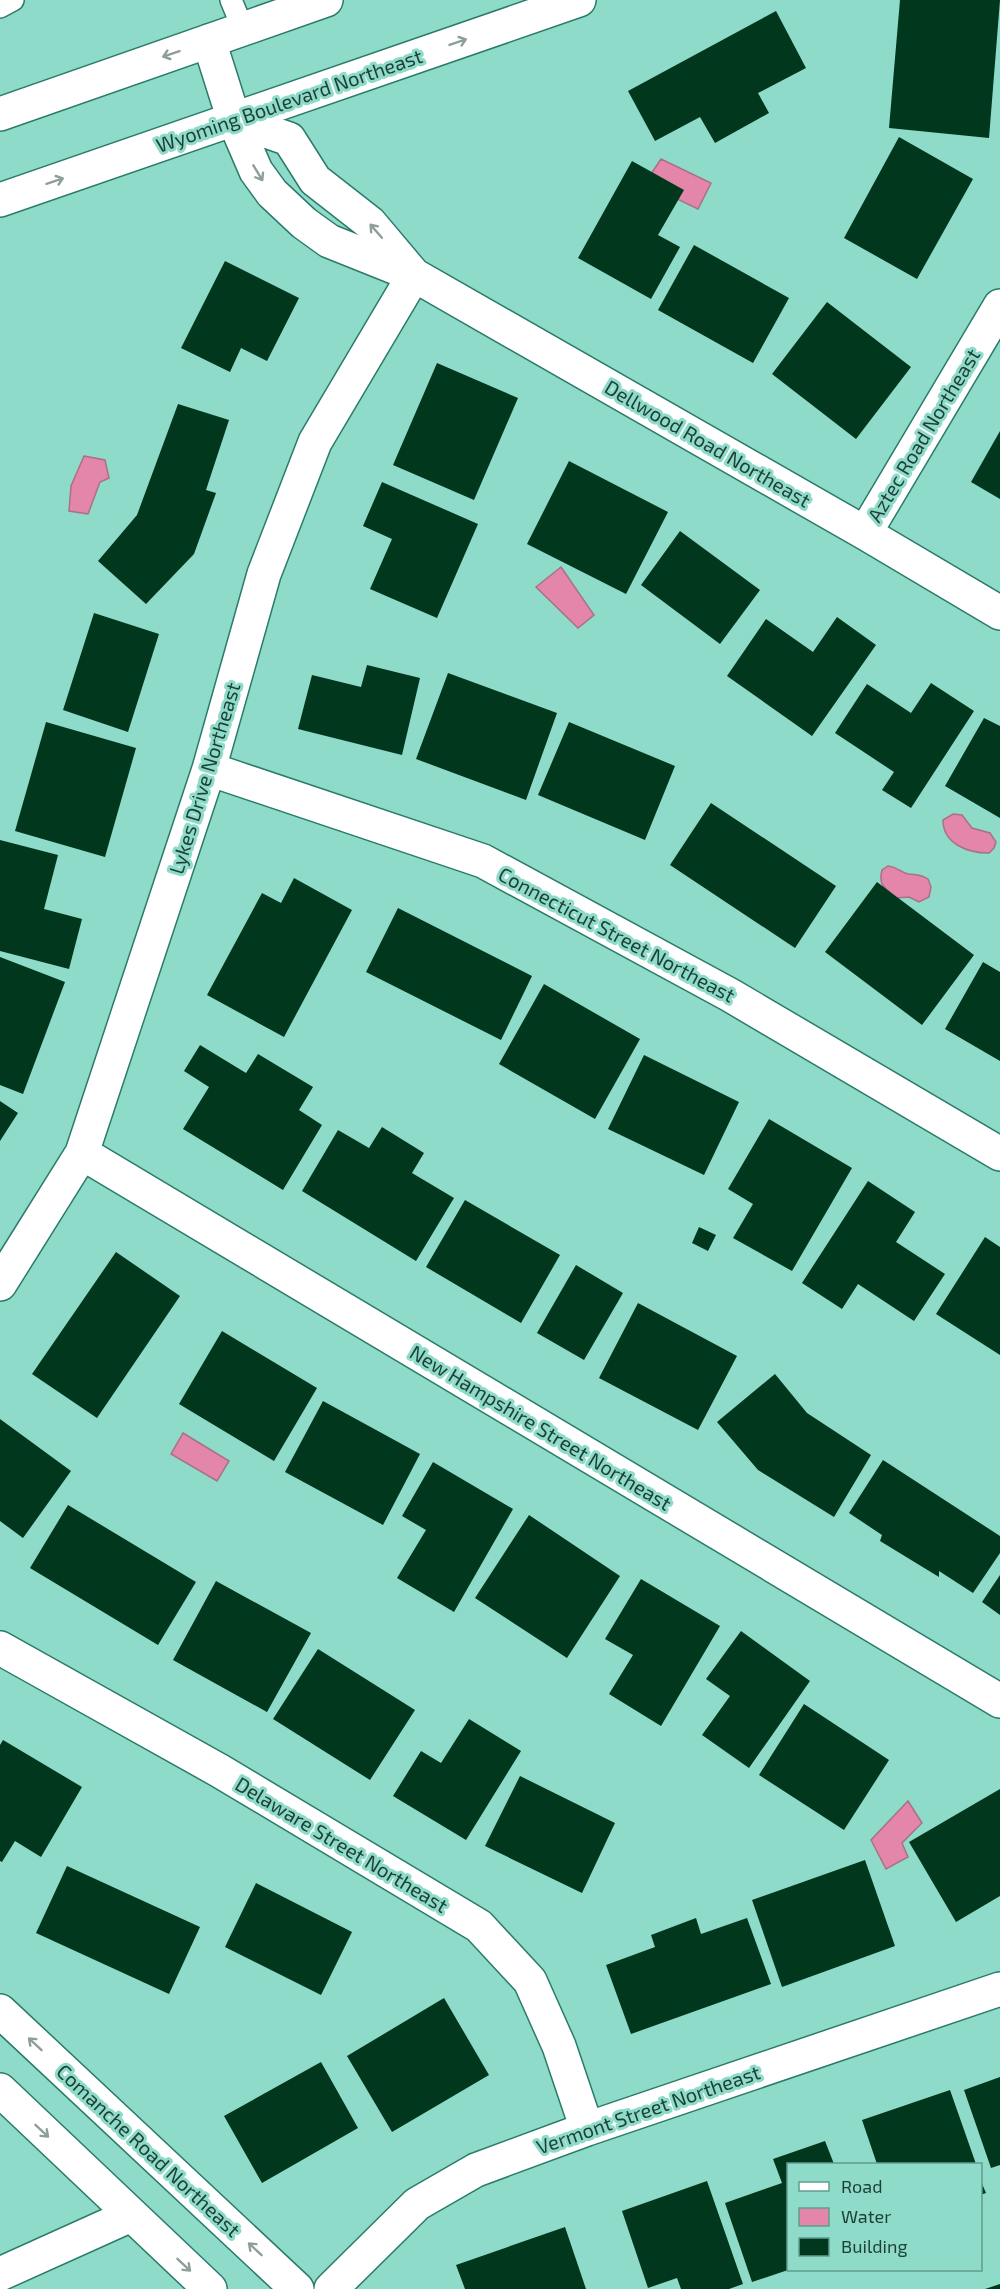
<svg xmlns="http://www.w3.org/2000/svg" width="1000" height="2289" font-family="'Exo 2',sans-serif">
<rect width="100%" height="100%" fill="#8ddbc8"/>
<path fill="#e486a9" stroke="#a97187" stroke-width="1.5" d="M 661,159 L 711,183 L 698,209 L 677,199 L 651,174 Z
M 84,456 L 105,460 L 109,478 L 100,482 L 88,514 L 69,511 L 71,486 Z
M 561,567 L 594,615 L 578,628 L 536,587 Z
M 953,814 L 962,815 L 972,828 L 990,833 L 996,842 L 994,848 L 989,853 C 968,853 943,844 943,820 Z
M 888,866 C 898,867 900,872 908,874 C 916,875 921,874 928,879 L 931,887 L 929,897 L 919,902 L 909,897 L 895,898 C 885,887 878,886 882,870 Z
M 183,1433 L 229,1461 L 217,1481 L 171,1454 Z
M 908,1801 L 922,1823 L 902,1843 L 908,1857 L 886,1869 L 871,1840 Z"/>
<path fill="#00371d" d="M 900,0 L 1000,0 L 989,138 L 889,128 Z
M 776,11 L 806,68 L 758,93 L 769,113 L 715,143 L 700,117 L 655,141 L 628,91 Z
M 899,137 L 973,179 L 917,279 L 844,238 Z
M 632,161 L 684,190 L 658,235 L 680,247 L 651,299 L 578,258 Z
M 694,245 L 789,298 L 753,363 L 658,310 Z
M 225,261 L 299,298 L 267,361 L 241,348 L 230,372 L 181,348 Z
M 827,302 L 911,367 L 856,439 L 772,374 Z
M 437,363 L 518,398 L 474,500 L 393,465 Z
M 178,404 L 229,420 L 206,490 L 216,493 L 194,554 L 146,604 L 98,561 L 137,515 Z
M 1000,431 L 1000,499 L 971,482 Z
M 569,461 L 668,512 L 626,594 L 527,544 Z
M 382,482 L 478,524 L 437,618 L 370,589 L 392,539 L 363,526 Z
M 680,531 L 760,590 L 720,644 L 641,585 Z
M 94,613 L 159,634 L 128,732 L 63,710 Z
M 837,617 L 876,645 L 812,736 L 727,676 L 766,619 L 813,652 Z
M 367,665 L 420,678 L 402,755 L 298,729 L 312,675 L 361,687 Z
M 448,673 L 557,713 L 526,800 L 416,759 Z
M 931,683 L 974,711 L 911,808 L 882,790 L 894,772 L 835,733 L 867,684 L 911,713 Z
M 984,718 L 1000,726 L 1000,818 L 945,786 Z
M 46,722 L 136,748 L 105,857 L 15,831 Z
M 569,722 L 675,766 L 645,840 L 538,795 Z
M 711,803 L 836,886 L 795,948 L 670,865 Z
M 0,840 L 58,855 L 44,909 L 82,919 L 69,969 L 0,951 Z
M 294,878 L 352,910 L 284,1037 L 207,995 L 262,893 L 281,903 Z
M 877,882 L 974,955 L 922,1025 L 825,952 Z
M 398,908 L 532,976 L 501,1040 L 366,972 Z
M 0,957 L 65,982 L 23,1094 L 0,1085 Z
M 983,962 L 1000,972 L 1000,1061 L 945,1029 Z
M 544,984 L 640,1039 L 595,1119 L 499,1064 Z
M 200,1045 L 246,1073 L 258,1054 L 313,1087 L 299,1110 L 322,1125 L 283,1190 L 183,1129 L 209,1087 L 184,1071 Z
M 644,1055 L 739,1102 L 704,1175 L 608,1129 Z
M 0,1101 L 18,1113 L 0,1141 Z
M 769,1119 L 852,1168 L 792,1271 L 733,1238 L 753,1204 L 728,1189 Z
M 382,1127 L 424,1153 L 412,1173 L 454,1198 L 416,1261 L 302,1191 L 338,1130 L 369,1148 Z
M 868,1181 L 915,1212 L 896,1242 L 945,1274 L 914,1321 L 858,1284 L 842,1309 L 802,1283 Z
M 465,1200 L 560,1255 L 521,1323 L 426,1267 Z
M 699,1227 L 716,1235 L 708,1251 L 692,1243 Z
M 985,1237 L 1000,1247 L 1000,1355 L 936,1314 Z
M 116,1252 L 180,1296 L 97,1418 L 32,1374 Z
M 576,1265 L 623,1293 L 584,1360 L 537,1333 Z
M 638,1303 L 737,1356 L 698,1430 L 599,1378 Z
M 222,1331 L 317,1388 L 274,1461 L 179,1404 Z
M 775,1374 L 807,1413 L 871,1455 L 834,1517 L 758,1470 L 717,1422 Z
M 323,1401 L 420,1454 L 383,1525 L 285,1472 Z
M 0,1419 L 71,1471 L 23,1538 L 0,1521 Z
M 883,1460 L 1000,1536 L 1000,1553 L 973,1593 L 939,1571 L 939,1577 L 880,1541 L 882,1535 L 849,1513 Z
M 433,1462 L 513,1509 L 454,1612 L 397,1578 L 426,1530 L 402,1516 Z
M 68,1505 L 196,1582 L 158,1645 L 30,1568 Z
M 529,1515 L 620,1576 L 567,1658 L 475,1598 Z
M 1000,1575 L 1000,1615 L 982,1602 Z
M 641,1579 L 720,1626 L 661,1726 L 609,1694 L 633,1655 L 605,1639 Z
M 216,1581 L 311,1633 L 267,1712 L 173,1660 Z
M 741,1631 L 810,1681 L 749,1768 L 702,1735 L 730,1696 L 706,1679 Z
M 318,1649 L 415,1710 L 370,1780 L 273,1719 Z
M 804,1704 L 889,1760 L 844,1830 L 759,1775 Z
M 469,1719 L 521,1751 L 466,1840 L 393,1796 L 421,1751 L 441,1763 Z
M 3,1740 L 82,1787 L 41,1857 L 15,1841 L 2,1862 L 0,1861 L 0,1745 Z
M 520,1776 L 615,1823 L 582,1893 L 485,1846 Z
M 1000,1789 L 1000,1896 L 956,1922 L 909,1842 Z
M 865,1860 L 895,1946 L 782,1987 L 752,1900 Z
M 67,1866 L 200,1927 L 169,1994 L 36,1933 Z
M 256,1883 L 352,1932 L 321,1995 L 225,1947 Z
M 696,1918 L 701,1934 L 747,1918 L 771,1984 L 631,2034 L 606,1965 L 655,1947 L 651,1935 Z
M 444,1998 L 489,2075 L 392,2132 L 347,2056 Z
M 321,2062 L 358,2128 L 262,2183 L 224,2116 Z
M 1000,2077 L 1000,2165 L 991,2168 L 964,2090 Z
M 950,2090 L 976,2164 L 877,2164 L 862,2120 Z
M 825,2141 L 834,2164 L 788,2164 L 788,2270 L 752,2282 L 725,2203 L 782,2183 L 773,2159 Z
M 980,2179 L 986,2193 L 980,2195 Z
M 707,2181 L 743,2284 L 729,2289 L 681,2289 L 677,2278 L 648,2288 L 622,2211 Z
M 565,2227 L 586,2289 L 465,2289 L 456,2265 Z
M 1000,2284 L 1000,2289 L 985,2289 Z"/>
<g fill="none" stroke-linecap="round" stroke-linejoin="round">
<defs>
<path id="lane" d="M 231,0 L 243,29
M 0,7 L 13,0"/>
<path id="street" d="M 209,41 L 234,120 L 256,171 L 272,193 L 304,223 L 329,241 L 414,275 L 865,533 L 1000,613
M 234,120 L 289,139 L 315,180 L 370,223 L 413,274
M 865,533 L 1000,306
M 209,769 L 483,861 L 730,995 L 1000,1154
M 82,1153 L 1000,1701
M 0,1284 L 82,1153 L 209,769 L 264,574 L 315,442 L 414,275
M 0,1648 L 220,1771 L 479,1926 L 530,1981 L 559,2046 L 587,2129
M 0,2274 L 131,2215
M 331,2289 L 417,2204 L 476,2170 L 587,2129 L 1000,1989"/>
<path id="secondary" d="M 0,114 L 326,0
M 0,200 L 579,0
M 0,2011 L 297,2289
M 0,2090 L 210,2289"/>
</defs>
<use href="#lane" stroke="#2b7b6b" stroke-width="24"/>
<use href="#street" stroke="#2b7b6b" stroke-width="36"/>
<use href="#secondary" stroke="#2b7b6b" stroke-width="36"/>
<use href="#lane" stroke="#fff" stroke-width="21"/>
<use href="#street" stroke="#fff" stroke-width="33"/>
<use href="#secondary" stroke="#fff" stroke-width="33"/>
</g>
<defs><path id="oneway-shaft" d="M-6 0H5M1.5-3L5.5 0L1.5 3" fill="none" stroke-width="1.6" stroke-linecap="round" stroke-linejoin="round" transform="scale(1.5)"/></defs>
<g stroke="#8e9f9b">
<use href="#oneway-shaft" transform="translate(458 42) rotate(-19)"/>
<use href="#oneway-shaft" transform="translate(171 54) rotate(161)"/>
<use href="#oneway-shaft" transform="translate(258 173) rotate(59)"/>
<use href="#oneway-shaft" transform="translate(55 181) rotate(-19)"/>
<use href="#oneway-shaft" transform="translate(376 231) rotate(-131)"/>
<use href="#oneway-shaft" transform="translate(35 2044) rotate(-137)"/>
<use href="#oneway-shaft" transform="translate(42 2131) rotate(43)"/>
<use href="#oneway-shaft" transform="translate(255 2249) rotate(-137)"/>
<use href="#oneway-shaft" transform="translate(184 2265) rotate(43)"/>
</g>
<g text-anchor="middle" dominant-baseline="central" stroke-width="6" stroke-linejoin="round" paint-order="stroke">
<g font-size="20" fill="#1e3f37" stroke="#8ddbc8">
<text transform="translate(289 100) rotate(-19)">Wyoming Boulevard Northeast</text>
<text transform="translate(923 435) rotate(-59)">Aztec Road Northeast</text>
<text transform="translate(708 443) rotate(30)">Dellwood Road Northeast</text>
<text transform="translate(204 778) rotate(-73)">Lykes Drive Northeast</text>
<text transform="translate(617 934) rotate(28)">Connecticut Street Northeast</text>
<text transform="translate(541 1427) rotate(31)">New Hampshire Street Northeast</text>
<text transform="translate(342 1844) rotate(31)">Delaware Street Northeast</text>
<text transform="translate(648 2109) rotate(-19)">Vermont Street Northeast</text>
<text transform="translate(149 2150) rotate(43)">Comanche Road Northeast</text>
</g>
</g>
<rect x="787" y="2163" width="195" height="108" fill="#8ddbc8" stroke="#619d8e" stroke-width="1.5"/>
<rect x="799" y="2182" width="30" height="9" fill="#ffffff" stroke="#619d8e" stroke-width="1.5"/>
<text x="841" y="2193" font-size="18" fill="#1e3f37">Road</text>
<rect x="799" y="2208" width="30" height="18" fill="#e486a9" stroke="#619d8e" stroke-width="1.5"/>
<text x="841" y="2223" font-size="18" fill="#1e3f37">Water</text>
<rect x="799" y="2238" width="30" height="18" fill="#00371d" stroke="#619d8e" stroke-width="1.5"/>
<text x="841" y="2253" font-size="18" fill="#1e3f37">Building</text>
</svg>
